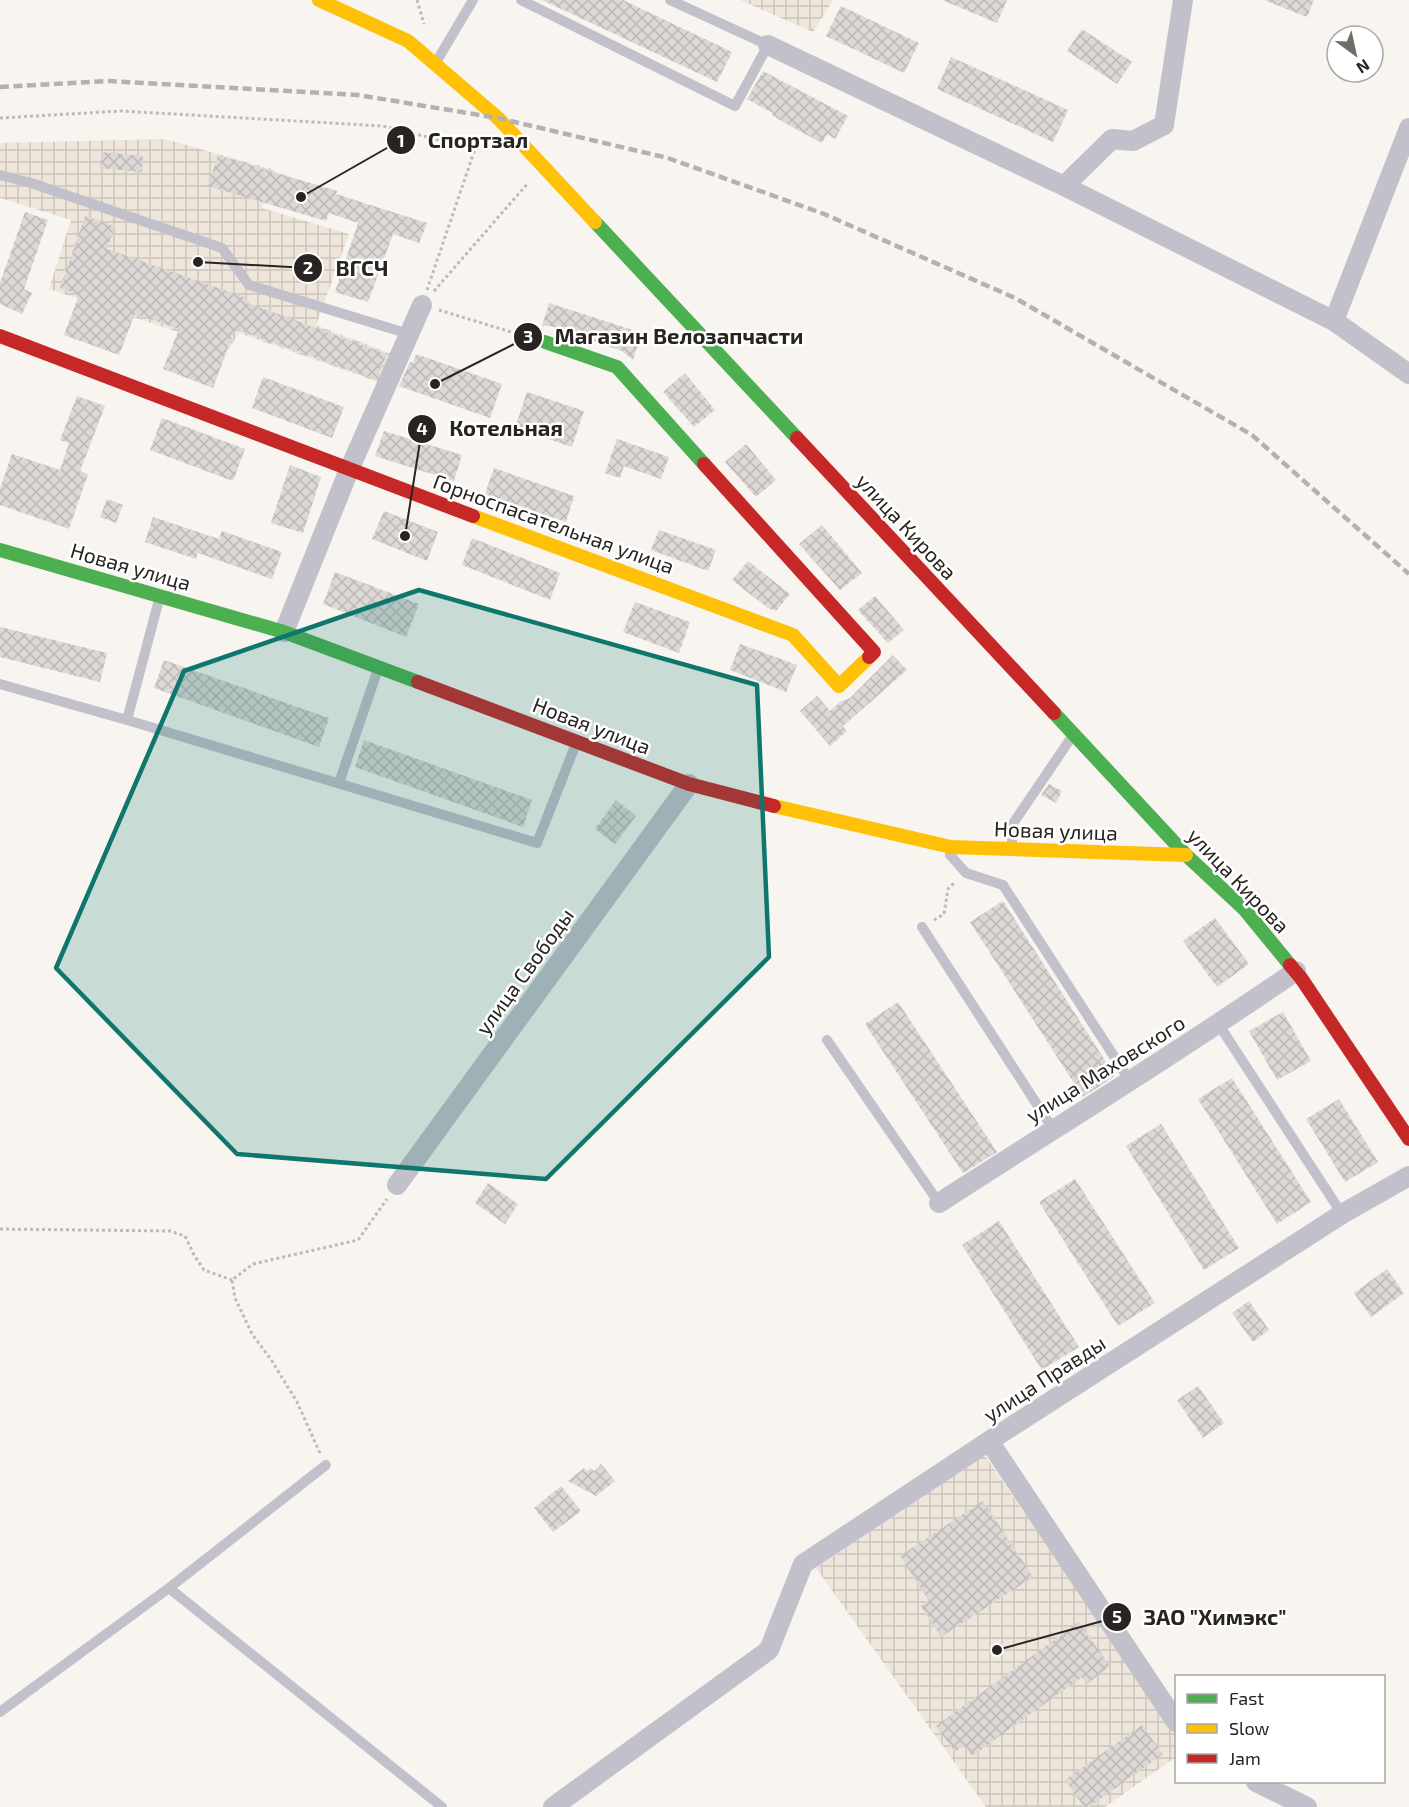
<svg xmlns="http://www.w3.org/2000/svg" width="1409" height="1807" font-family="'Exo 2',sans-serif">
<defs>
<pattern id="industrial-grid" width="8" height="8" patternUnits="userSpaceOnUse" patternTransform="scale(1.5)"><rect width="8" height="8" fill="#efe6db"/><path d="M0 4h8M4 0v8" fill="none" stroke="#cdc5bc"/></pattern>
<pattern id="building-cross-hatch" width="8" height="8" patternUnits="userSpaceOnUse" patternTransform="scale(1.5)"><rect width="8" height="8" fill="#dbd8d5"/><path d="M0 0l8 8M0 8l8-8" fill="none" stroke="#bcb9b7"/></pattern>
</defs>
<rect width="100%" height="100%" fill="#f8f4ef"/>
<path fill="url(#industrial-grid)" d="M 740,0 L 833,0 L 813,32 Z
M 165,139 L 275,170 L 262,208 L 349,234 L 316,325 L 405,359 L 395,388 L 239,333 L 229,349 L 49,289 L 71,220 L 0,198 L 0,143 Z
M 984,1454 L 1176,1733 L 1176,1757 L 1105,1807 L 986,1807 L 816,1568 Z"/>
<path fill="url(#building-cross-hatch)" d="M 542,0 L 623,0 L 732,52 L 717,82 Z
M 942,0 L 1007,0 L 997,23 Z
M 1266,0 L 1314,0 L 1307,17 L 1266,1 Z
M 841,6 L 919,43 L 904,73 L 826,36 Z
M 1082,29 L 1132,62 L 1117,84 L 1067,51 Z
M 951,57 L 1068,110 L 1053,142 L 937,89 Z
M 763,71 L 848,116 L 835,139 L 827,134 L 822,143 L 785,123 L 772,115 L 773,113 L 747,99 Z
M 102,152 L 143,156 L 142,172 L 100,168 Z
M 218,155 L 337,191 L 336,194 L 427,223 L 419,243 L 393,234 L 368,302 L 335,292 L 358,223 L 329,213 L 326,221 L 208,186 Z
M 25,212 L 48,220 L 24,289 L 32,293 L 22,314 L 0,304 L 0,283 Z
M 85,216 L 115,226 L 107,249 L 247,298 L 245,302 L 387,354 L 376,380 L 235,329 L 213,388 L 163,369 L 179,329 L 135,314 L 119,355 L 64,335 L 79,295 L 60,288 Z
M 549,303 L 642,333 L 633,360 L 622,351 L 550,326 L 542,326 Z
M 416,354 L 502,384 L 490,418 L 399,386 L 410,362 L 413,363 Z
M 685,373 L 715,410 L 694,427 L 663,392 Z
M 263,377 L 344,407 L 332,438 L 252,408 Z
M 527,392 L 584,411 L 572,447 L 515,428 Z
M 77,396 L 105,406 L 80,471 L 88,474 L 69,529 L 0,505 L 0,489 L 12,454 L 60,470 L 69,443 L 60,440 Z
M 162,418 L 245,449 L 233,481 L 150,450 Z
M 384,431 L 462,455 L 454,481 L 375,456 Z
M 617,439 L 669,457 L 661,479 L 624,466 L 620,478 L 605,473 Z
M 746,444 L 776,480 L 756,497 L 725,462 Z
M 290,465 L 321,477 L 303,533 L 271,523 Z
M 494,468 L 574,496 L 566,522 L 485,494 Z
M 107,499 L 123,505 L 116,523 L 100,517 Z
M 384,511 L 438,532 L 427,561 L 372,539 Z
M 153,517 L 219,539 L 222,531 L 282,552 L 272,579 L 198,553 L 196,559 L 145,542 Z
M 822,525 L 862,573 L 840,590 L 799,544 Z
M 659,530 L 716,550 L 708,571 L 651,550 Z
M 472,538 L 560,573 L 550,600 L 462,565 Z
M 748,561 L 790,594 L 776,611 L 768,608 L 732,580 Z
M 335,572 L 419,604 L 406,637 L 323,604 Z
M 875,596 L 904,630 L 888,643 L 858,610 Z
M 635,602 L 690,622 L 679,653 L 623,632 Z
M 0,627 L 107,653 L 100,682 L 0,657 Z
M 740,644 L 797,665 L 786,692 L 730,670 Z
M 893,655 L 907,670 L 843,726 L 847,731 L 830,746 L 800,711 L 817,696 L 830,711 L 840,702 L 850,698 Z
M 164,660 L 329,718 L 319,747 L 154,688 Z
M 364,740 L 532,800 L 523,827 L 355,767 Z
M 1049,784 L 1062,791 L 1056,803 L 1041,795 Z
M 616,800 L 636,816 L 615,844 L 595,829 Z
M 1003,901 L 1115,1076 L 1083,1097 L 970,922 Z
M 1215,918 L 1249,964 L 1217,987 L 1183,941 Z
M 898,1002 L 997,1152 L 963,1173 L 865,1024 Z
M 1283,1012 L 1311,1061 L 1277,1080 L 1249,1031 Z
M 1232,1078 L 1311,1202 L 1277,1224 L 1198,1099 Z
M 1339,1099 L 1378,1162 L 1345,1182 L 1306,1119 Z
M 1161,1124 L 1239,1248 L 1204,1270 L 1126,1146 Z
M 1075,1179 L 1155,1303 L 1118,1326 L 1039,1202 Z
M 488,1183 L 518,1204 L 505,1224 L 475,1203 Z
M 999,1221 L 1079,1347 L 1042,1370 L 962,1245 Z
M 1387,1269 L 1404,1293 L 1371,1317 L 1354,1293 Z
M 1249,1301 L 1269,1330 L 1253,1342 L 1232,1313 Z
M 1198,1386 L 1224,1423 L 1203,1438 L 1177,1400 Z
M 601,1464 L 615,1481 L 596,1496 L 568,1481 L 584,1468 L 587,1471 L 591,1468 L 594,1471 Z
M 561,1486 L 581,1511 L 553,1532 L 534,1508 Z
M 983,1501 L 1033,1577 L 941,1637 L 921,1606 L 929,1601 L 900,1556 Z
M 1079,1622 L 1110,1666 L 1087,1684 L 1082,1677 L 972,1756 L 964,1746 L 955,1752 L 936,1726 Z
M 1142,1725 L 1163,1754 L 1089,1807 L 1084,1807 L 1065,1780 Z"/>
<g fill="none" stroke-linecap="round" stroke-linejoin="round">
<path stroke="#bcbabf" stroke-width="3" stroke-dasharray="3 3" stroke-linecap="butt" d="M 417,0 L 424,24
M 0,118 L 121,111 L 383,126 L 475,149
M 427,290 L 475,149 L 484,136
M 434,291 L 528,183
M 439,310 L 524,336
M 934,920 L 944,914 L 948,889 L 955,882
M 0,1229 L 170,1231 L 185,1236 L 194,1255 L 204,1270 L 232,1280
M 320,1453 L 297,1402 L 272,1361 L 252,1334 L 235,1298 L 232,1280 L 253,1264 L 358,1240 L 387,1199"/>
<path stroke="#c2c0ca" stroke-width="10" d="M 521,0 L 735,106 L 768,45 L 670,0
M 435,64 L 473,0
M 0,175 L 31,183 L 222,248 L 249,285 L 409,334
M 0,684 L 127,720 L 537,843 L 577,741
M 127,720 L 160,596
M 339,783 L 378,669
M 1012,847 L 1012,825 L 1073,735
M 951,852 L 950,855 L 966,873 L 1003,885 L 1130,1081
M 922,927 L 1053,1129
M 1219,1025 L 1342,1214
M 827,1040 L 939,1203
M 169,1588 L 326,1465
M 0,1712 L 169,1588 L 442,1807"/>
<path stroke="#c2c0ca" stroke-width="20" d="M 768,45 L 1064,186 L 1334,321 L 1409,374
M 1064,186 L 1112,139 L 1133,141 L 1164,125 L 1183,0
M 1334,321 L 1409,128
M 284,632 L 349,470 L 422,305
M 397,1185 L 689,784
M 939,1203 C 1058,1126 1179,1052 1296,971
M 1176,1722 L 989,1441 L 1342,1214 L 1409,1176
M 1256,1782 L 1307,1807
M 553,1807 L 769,1650 L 803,1564 L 989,1441"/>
<path stroke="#4caf50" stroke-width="14" d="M 595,222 L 797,438
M 545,342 L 617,367 L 704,464
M 0,550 L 284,632 L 418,682
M 1054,713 L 1186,855 L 1245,910 L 1290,965"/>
<path stroke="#ffc107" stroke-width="14" d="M 319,0 L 408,41 L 498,118 L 595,222
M 473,516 L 793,635 L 839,686 L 869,657
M 774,806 L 951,847 L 1186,855"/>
<path stroke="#c62828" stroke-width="14" d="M 0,336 L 473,516
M 797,438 L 1054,713
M 704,464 L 874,652 L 869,657
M 418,682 L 689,784 L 774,806
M 1290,965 L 1301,978 L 1409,1139"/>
<path stroke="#b4b1b4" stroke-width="4.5" stroke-dasharray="9 4.5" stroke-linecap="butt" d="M 0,87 L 110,81 L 358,95 L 498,118 L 668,158 L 824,214 L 1015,298 L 1252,435 L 1409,574"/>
</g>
<path fill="#0f766e" fill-opacity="0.2" stroke="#0f766e" stroke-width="4.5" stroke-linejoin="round" d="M 419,590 L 757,685 L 769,957 L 546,1179 L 237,1154 L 56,968 L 184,671 Z"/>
<g text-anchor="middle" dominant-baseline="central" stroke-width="5" stroke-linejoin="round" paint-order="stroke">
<g font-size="21" fill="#272421" stroke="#fff">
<text transform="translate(554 523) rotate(20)">Горноспасательная улица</text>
<text transform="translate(907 526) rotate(47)">улица Кирова</text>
<text transform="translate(131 566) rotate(16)">Новая улица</text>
<text transform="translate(592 725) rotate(21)">Новая улица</text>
<text transform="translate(1056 830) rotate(2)">Новая улица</text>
<text transform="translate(1239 880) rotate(46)">улица Кирова</text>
<text transform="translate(524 971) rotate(-54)">улица Свободы</text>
<text transform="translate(1105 1068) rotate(-32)">улица Маховского</text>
<text transform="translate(1044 1378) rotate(-33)">улица Правды</text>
</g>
</g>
<path fill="none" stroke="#272421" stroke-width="2" d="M301 197L401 140M198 262L308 268M435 384L528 337M405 536L422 429M997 1650L1117 1617"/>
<g fill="#272421" stroke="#fff" stroke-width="2">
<circle cx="301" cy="197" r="6"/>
<circle cx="198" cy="262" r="6"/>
<circle cx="435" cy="384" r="6"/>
<circle cx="405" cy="536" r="6"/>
<circle cx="997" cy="1650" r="6"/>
<circle cx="401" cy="140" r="15"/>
<circle cx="308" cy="268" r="15"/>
<circle cx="528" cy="337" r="15"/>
<circle cx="422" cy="429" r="15"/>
<circle cx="1117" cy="1617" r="15"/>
</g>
<g font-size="18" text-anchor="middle" font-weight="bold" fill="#fff">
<text x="401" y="147">1</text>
<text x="308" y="274">2</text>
<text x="528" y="343">3</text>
<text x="422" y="435">4</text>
<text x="1117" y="1623">5</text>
</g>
<g font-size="22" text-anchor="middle" font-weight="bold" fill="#272421" stroke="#fff" stroke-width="5" stroke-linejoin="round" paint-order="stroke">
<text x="478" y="148">Спортзал</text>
<text x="362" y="276">ВГСЧ</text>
<text x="679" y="344">Магазин Велозапчасти</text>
<text x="506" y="436">Котельная</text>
<text x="1215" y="1625">ЗАО "Химэкс"</text>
</g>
<rect x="1175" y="1675" width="210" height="108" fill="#ffffff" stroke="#a9a7a6" stroke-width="1.5"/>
<rect x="1187" y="1694" width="30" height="9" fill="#4caf50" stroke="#a9a7a6" stroke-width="1.5"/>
<text x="1229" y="1705" font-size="18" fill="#272421">Fast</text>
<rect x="1187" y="1724" width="30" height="9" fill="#ffc107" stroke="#a9a7a6" stroke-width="1.5"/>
<text x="1229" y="1735" font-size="18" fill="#272421">Slow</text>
<rect x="1187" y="1754" width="30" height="9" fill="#c62828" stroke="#a9a7a6" stroke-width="1.5"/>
<text x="1229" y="1765" font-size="18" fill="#272421">Jam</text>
<g transform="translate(1355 54) rotate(147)"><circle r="28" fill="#ffffff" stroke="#a9a7a6" stroke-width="1.5"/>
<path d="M0-4.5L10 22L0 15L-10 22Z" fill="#706d69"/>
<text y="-9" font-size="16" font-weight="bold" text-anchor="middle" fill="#272421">N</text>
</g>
</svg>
